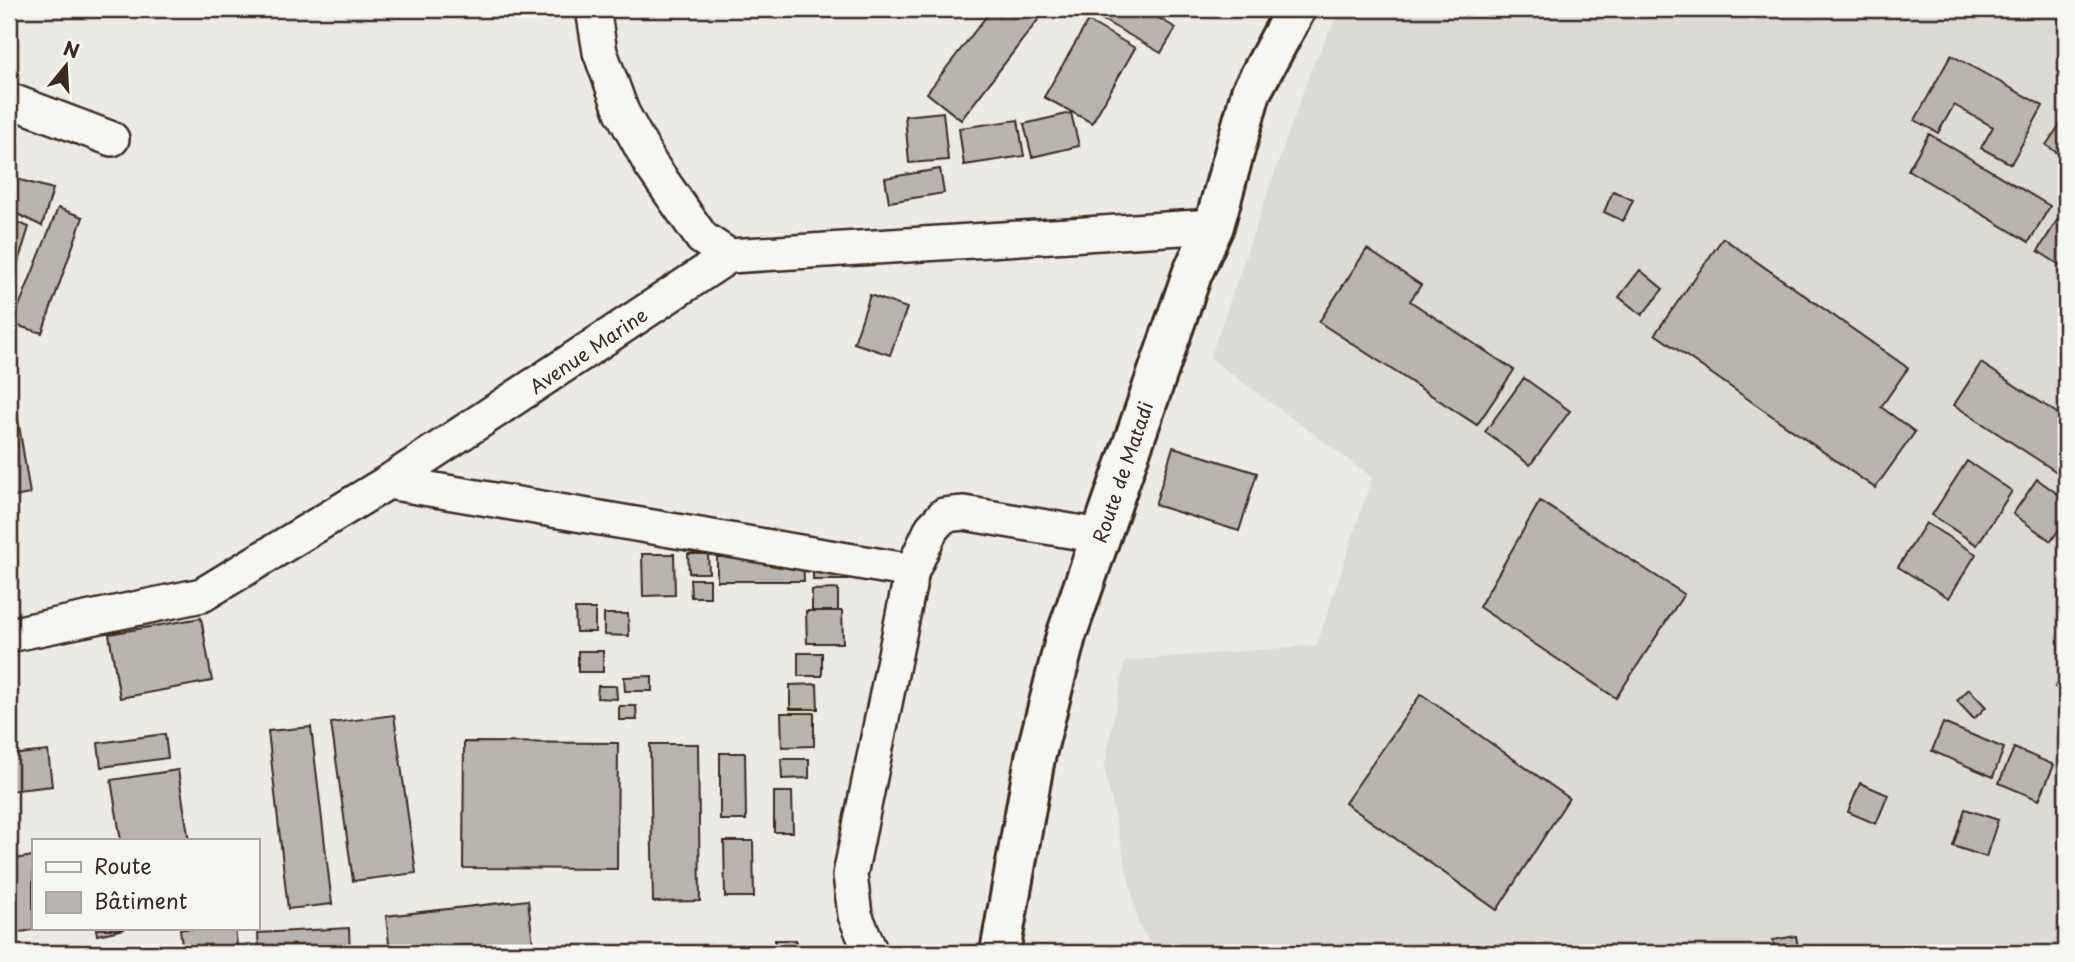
<svg xmlns="http://www.w3.org/2000/svg" width="2075" height="962" font-family="'Playpen Sans',sans-serif">
<rect width="100%" height="100%" fill="#ebeae5"/>
<filter id="ink" filterUnits="userSpaceOnUse"><feTurbulence type="fractalNoise" baseFrequency=".0143" numOctaves="2"/><feDisplacementMap in="SourceGraphic" scale="14" xChannelSelector="R" yChannelSelector="G"/><feConvolveMatrix kernelMatrix="1 2 1 2 8 2 1 2 1" color-interpolation-filters="sRGB"/></filter>
<g filter="url(#ink)">
<path fill="#dcdad4" d="M 1341,9 L 2066,9 L 2066,953 L 1157,953 L 1139,925 L 1104,768 L 1125,661 L 1317,645 L 1372,477 L 1210,358 L 1312,66 Z"/>
<path fill="#bab4ae" stroke="#3b2a1e" stroke-width="2" d="M 992,9 L 1032,9 L 1041,16 L 961,120 L 927,93 Z
M 1100,9 L 1143,9 L 1176,28 L 1161,53 L 1096,16 Z
M 1088,21 L 1135,48 L 1092,123 L 1044,97 Z
M 1951,55 L 2043,106 L 2011,164 L 1981,148 L 1993,127 L 1954,105 L 1938,133 L 1915,120 Z
M 943,112 L 948,160 L 909,163 L 905,116 Z
M 1071,113 L 1079,146 L 1032,157 L 1024,124 Z
M 1018,120 L 1024,156 L 964,165 L 959,128 Z
M 2061,123 L 2066,126 L 2066,159 L 2046,145 Z
M 1929,134 L 2050,206 L 2029,242 L 1908,170 Z
M 940,169 L 944,193 L 889,202 L 885,178 Z
M 9,177 L 53,189 L 42,226 L 9,210 Z
M 1613,191 L 1633,200 L 1623,221 L 1604,212 Z
M 2066,206 L 2066,269 L 2038,251 Z
M 58,208 L 83,217 L 42,333 L 12,324 Z
M 9,219 L 29,227 L 9,291 Z
M 1723,238 L 1908,368 L 1881,407 L 1915,432 L 1875,488 L 1655,334 Z
M 1367,249 L 1421,285 L 1410,301 L 1514,370 L 1477,425 L 1319,322 Z
M 1640,270 L 1663,289 L 1642,315 L 1619,297 Z
M 870,295 L 907,308 L 890,355 L 854,343 Z
M 9,362 L 30,494 L 9,498 Z
M 1981,363 L 2066,419 L 2066,478 L 1954,405 Z
M 1524,378 L 1570,411 L 1530,465 L 1485,432 Z
M 1173,447 L 1257,473 L 1239,531 L 1155,505 Z
M 1967,461 L 2012,491 L 1977,545 L 1932,515 Z
M 2037,479 L 2066,500 L 2066,519 L 2051,541 L 2013,514 Z
M 1540,501 L 1684,594 L 1616,698 L 1479,607 Z
M 1926,523 L 1976,554 L 1949,598 L 1898,567 Z
M 642,554 L 674,554 L 675,595 L 643,596 Z
M 688,554 L 708,554 L 709,573 L 689,573 Z
M 803,556 L 804,581 L 717,581 L 717,557 Z
M 813,563 L 847,563 L 848,580 L 813,580 Z
M 690,579 L 710,579 L 710,597 L 691,597 Z
M 838,589 L 838,611 L 812,611 L 812,590 Z
M 575,609 L 595,609 L 595,632 L 576,632 Z
M 806,611 L 842,611 L 843,643 L 807,643 Z
M 604,614 L 628,614 L 629,636 L 604,635 Z
M 201,618 L 212,681 L 120,698 L 109,634 Z
M 578,651 L 603,651 L 603,672 L 578,672 Z
M 798,653 L 822,653 L 822,676 L 798,676 Z
M 2065,674 L 2066,675 L 2066,695 L 2055,687 Z
M 652,676 L 652,691 L 625,691 L 624,677 Z
M 817,684 L 818,709 L 790,709 L 790,685 Z
M 598,686 L 616,686 L 617,699 L 597,698 Z
M 1969,689 L 1986,707 L 1974,719 L 1957,701 Z
M 1421,694 L 1569,798 L 1497,910 L 1345,803 Z
M 619,706 L 636,706 L 637,720 L 619,720 Z
M 781,713 L 814,713 L 814,746 L 782,747 Z
M 394,715 L 416,873 L 353,881 L 331,723 Z
M 1943,723 L 2004,748 L 1993,777 L 1932,751 Z
M 311,727 L 332,904 L 288,909 L 268,731 Z
M 165,734 L 168,758 L 101,767 L 98,743 Z
M 464,742 L 618,743 L 617,869 L 463,868 Z
M 650,744 L 698,744 L 700,901 L 653,902 Z
M 2014,748 L 2054,765 L 2039,800 L 1999,783 Z
M 48,751 L 52,786 L 9,791 L 9,755 Z
M 720,753 L 745,753 L 746,820 L 720,820 Z
M 781,759 L 809,759 L 809,778 L 782,779 Z
M 178,770 L 189,841 L 121,841 L 111,780 Z
M 1860,783 L 1888,795 L 1876,824 L 1848,812 Z
M 774,792 L 792,792 L 793,832 L 774,832 Z
M 1965,809 L 1998,820 L 1986,857 L 1953,846 Z
M 724,841 L 753,841 L 754,897 L 725,897 Z
M 33,856 L 33,929 L 38,929 L 9,934 L 9,860 Z
M 528,900 L 534,953 L 390,953 L 386,916 Z
M 349,928 L 350,953 L 259,953 L 258,933 Z
M 96,929 L 125,929 L 97,935 Z
M 180,929 L 235,929 L 238,953 L 183,953 Z
M 1796,936 L 1799,953 L 1775,953 L 1773,940 Z
M 775,940 L 796,940 L 796,953 L 775,953 Z
M 1932,945 L 1934,953 L 1890,953 Z"/>
<g fill="none" stroke-linecap="round" stroke-linejoin="round">
<defs>
<path id="street" d="M 593,9 L 600,52 L 622,112 L 651,165 L 702,238 L 729,256
M 9,100 L 112,139
M 388,482 L 912,571
M 9,635 L 202,595 L 388,482 L 729,256 L 1214,226
M 871,953 L 855,915 L 850,875 L 912,571 L 932,528 L 944,515 L 964,513 L 1100,536"/>
<path id="primary" d="M 1000,952 L 1035,758 L 1066,636 L 1192,274 L 1214,226 L 1251,92 L 1296,9"/>
<path id="highway" d="M 1000,953 L 1003,953"/>
</defs>
<use href="#street" stroke="#3b2a1e" stroke-width="38"/>
<use href="#primary" stroke="#3b2a1e" stroke-width="44"/>
<use href="#highway" stroke="#3b2a1e" stroke-width="44"/>
<use href="#street" stroke="#f6f6f2" stroke-width="33"/>
<use href="#primary" stroke="#f6f6f2" stroke-width="38"/>
<use href="#highway" stroke="#f6f6f2" stroke-width="38"/>
</g>
</g>
<g text-anchor="middle" dominant-baseline="central" stroke-width="7" stroke-linejoin="round" paint-order="stroke">
<g font-size="19" fill="#3b2a1e" stroke="#f6f6f2">
<text transform="translate(588 350) rotate(-34)">Avenue Marine</text>
<text transform="translate(1122 472) rotate(-71)">Route de Matadi</text>
</g>
</g>
<rect width="2075" height="962" fill="none" stroke="#f6f6f2" stroke-width="35"/>
<rect x="18" y="18" width="2040" height="927" fill="none" stroke="#3b2a1e" stroke-width="2.5" filter="url(#ink)"/>
<rect x="32" y="839" width="228" height="91" fill="#f6f6f2" stroke="#aba49d" stroke-width="2"/>
<rect x="46" y="862" width="35" height="10" fill="#f6f6f2" stroke="#aba49d" stroke-width="2"/>
<text x="94" y="874" font-size="21" fill="#3b2a1e">Route</text>
<rect x="46" y="892" width="35" height="21" fill="#bab4ae" stroke="#aba49d" stroke-width="2"/>
<text x="94" y="909" font-size="21" fill="#3b2a1e">Bâtiment</text>
<g transform="translate(66 66) rotate(18)" stroke="#f6f6f2" stroke-width="5" paint-order="stroke">
<path d="M0-5L12 26L0 18L-12 26Z" fill="#3b2a1e"/>
<text y="-10" font-size="19" font-weight="bold" text-anchor="middle" fill="#3b2a1e">N</text>
</g>
</svg>
